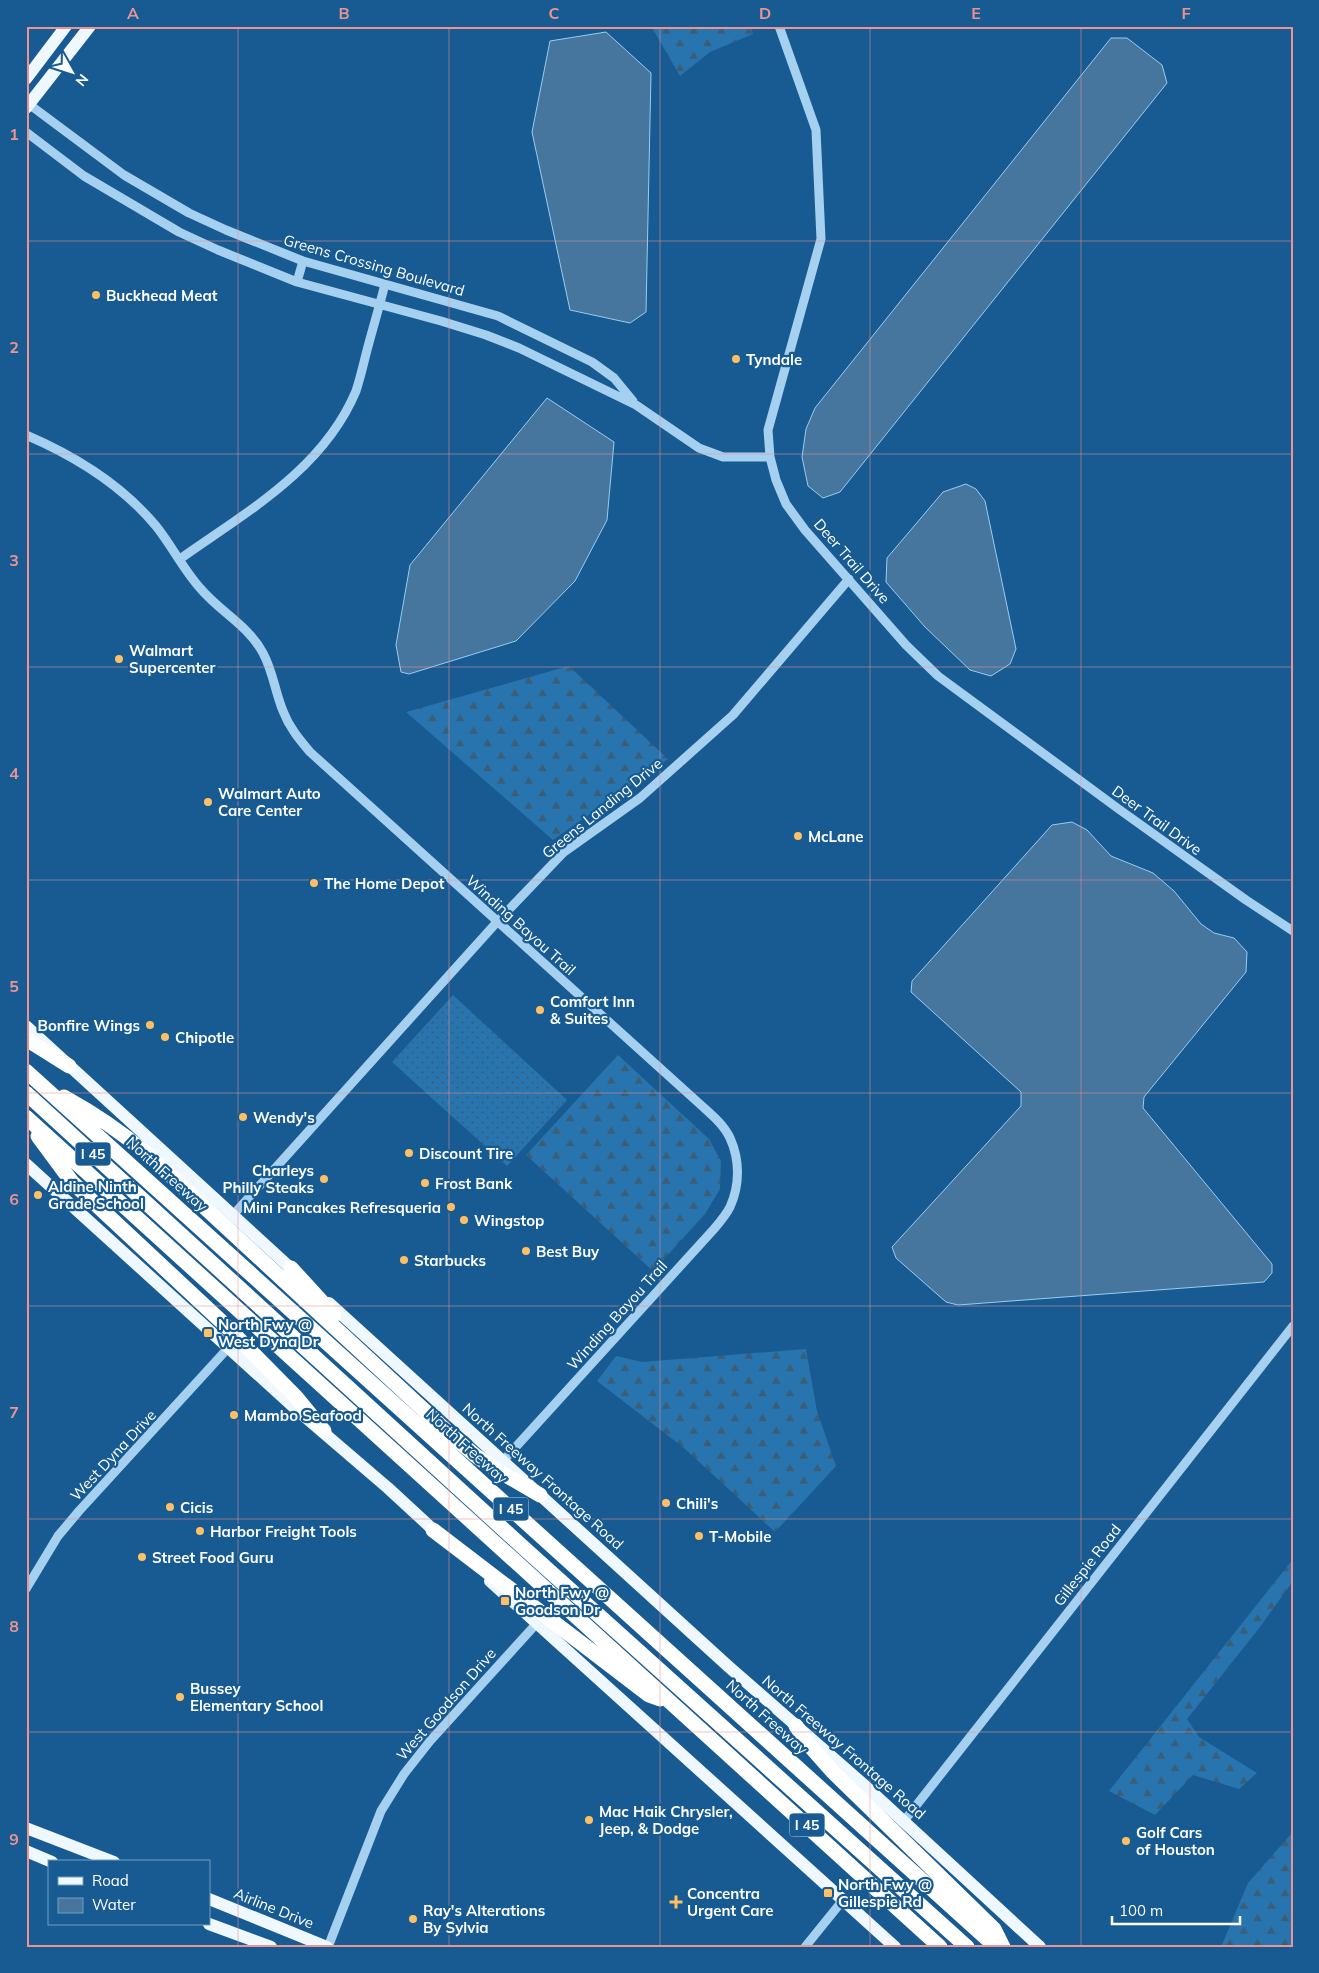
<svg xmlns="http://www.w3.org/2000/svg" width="1319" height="1973" font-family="Mulish,sans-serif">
<defs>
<pattern id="grass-dots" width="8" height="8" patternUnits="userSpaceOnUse" patternTransform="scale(1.25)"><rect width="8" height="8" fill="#2774ae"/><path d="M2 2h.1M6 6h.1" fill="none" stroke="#3b5e78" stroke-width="1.8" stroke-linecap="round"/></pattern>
<pattern id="forest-firs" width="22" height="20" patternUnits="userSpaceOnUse" patternTransform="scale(1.25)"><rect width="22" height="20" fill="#2774ae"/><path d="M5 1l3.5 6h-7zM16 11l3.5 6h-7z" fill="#3b5e78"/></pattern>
</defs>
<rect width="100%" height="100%" fill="#175b92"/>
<path fill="url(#grass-dots)" d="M 453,995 L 567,1100 L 507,1166 L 392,1062 Z"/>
<path fill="url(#forest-firs)" d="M 651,26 L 751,26 L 753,34 L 710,52 L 680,76 Z
M 569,666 L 668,759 L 553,840 L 406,712 Z
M 618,1055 L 709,1139 L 721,1161 L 720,1189 L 705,1214 L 653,1271 L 526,1155 Z
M 806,1349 L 817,1411 L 836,1466 L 775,1532 L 684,1448 L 597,1381 L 616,1356 L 642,1362 Z
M 1293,1559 L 1293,1581 L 1260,1627 L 1187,1719 L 1199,1737 L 1257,1773 L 1239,1789 L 1193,1775 L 1155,1815 L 1109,1791 Z
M 1291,1834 L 1293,1835 L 1293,1947 L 1221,1947 L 1248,1883 Z"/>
<path fill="#46769d" stroke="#98cdf3" d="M 606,32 L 651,73 L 646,312 L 630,323 L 570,310 L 532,132 L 550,41 Z
M 1111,38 L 1127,38 L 1162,65 L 1167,83 L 840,492 L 823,498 L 808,486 L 802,457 L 806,429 L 815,408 Z
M 547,398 L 614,442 L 607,520 L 575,581 L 516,641 L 409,674 L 401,672 L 396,645 L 410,565 Z
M 966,484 L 976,489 L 985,501 L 1016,649 L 1010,664 L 991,676 L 970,670 L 925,627 L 886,582 L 887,558 L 943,492 Z
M 1072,822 L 1087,830 L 1111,856 L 1153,873 L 1174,891 L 1201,924 L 1214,933 L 1234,938 L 1247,952 L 1246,972 L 1144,1097 L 1143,1108 L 1272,1264 L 1272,1273 L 1264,1282 L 958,1305 L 946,1302 L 896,1258 L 892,1247 L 1021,1106 L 1021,1092 L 911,992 L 912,981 L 1052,825 Z"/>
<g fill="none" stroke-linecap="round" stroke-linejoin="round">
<path stroke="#a6d0f0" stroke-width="9" d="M 779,26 L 816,130 L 821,239 L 768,430 L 770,457 L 776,480 L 786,504 L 805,530 L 906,645 L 938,676 L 1120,810 L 1246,900 L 1293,931
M 26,102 L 124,175 L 189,213 L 226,230 L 303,261 L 498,316 L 592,362 L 614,378 L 633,401
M 26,132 L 84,176 L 179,232 L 218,250 L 297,282 L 441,321 L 486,335 L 519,348 L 636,405 L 699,448 L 723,457 L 770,457
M 297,282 L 303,261
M 26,435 C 75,456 121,484 156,526 C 172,546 183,569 200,588 C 220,612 248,625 263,653 C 273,671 275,692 283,711 C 289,727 299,739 310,752 L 702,1106 C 712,1115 724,1125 730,1138 C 740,1160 740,1185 730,1207 C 726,1215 720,1222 714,1229 L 503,1461
M 180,559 C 246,512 323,470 356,391 C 360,379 363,366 366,354 C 372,331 379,308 385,284
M 233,1215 L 497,922 L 564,852 L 640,798 L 733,715 L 849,579
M 26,1589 L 58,1536 L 79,1511 L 229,1347
M 904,1821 L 1293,1326
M 328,1947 L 381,1811 L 404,1774 L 430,1741 L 537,1623
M 805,1947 L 843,1900"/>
<path stroke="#eff7ff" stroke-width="12" d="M 26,79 L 66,26
M 26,108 L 90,26
M 26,1026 L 297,1274
M 26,1164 L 297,1410 L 388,1488 L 440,1536
M 329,1303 L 729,1667 L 863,1784 L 1040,1947
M 490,1581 L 895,1947
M 26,1828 L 114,1862
M 26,1851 L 52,1862
M 209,1899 L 327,1947
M 209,1924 L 271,1947"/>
<path stroke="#fff" stroke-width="15" d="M 26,1039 L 69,1066
M 26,1071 L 996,1947
M 26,1093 L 525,1549 L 967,1947
M 64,1097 C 93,1113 120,1131 146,1153 L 452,1436 L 476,1456 L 497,1470 L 540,1495
M 26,1117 L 940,1947
M 38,1136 L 72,1182 L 224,1324 L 296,1397 L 324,1431
M 291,1268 L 334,1315
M 433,1530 L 649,1695 L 660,1699
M 796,1726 L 810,1746 L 833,1772 L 994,1929 L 1003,1947"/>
</g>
<path fill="none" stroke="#ea9494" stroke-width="1" stroke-opacity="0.55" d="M 238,26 L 238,1947M 449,26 L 449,1947M 660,26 L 660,1947M 870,26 L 870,1947M 1081,26 L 1081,1947M 26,241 L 1293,241M 26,454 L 1293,454M 26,667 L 1293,667M 26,880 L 1293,880M 26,1093 L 1293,1093M 26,1306 L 1293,1306M 26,1519 L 1293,1519M 26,1732 L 1293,1732"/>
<g fill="#ffc065" stroke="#175b92" stroke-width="2">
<circle cx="96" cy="295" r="5"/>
<circle cx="736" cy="359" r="5"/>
<circle cx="119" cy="659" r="5"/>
<circle cx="208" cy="802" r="5"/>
<circle cx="798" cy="836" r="5"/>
<circle cx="314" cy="883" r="5"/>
<circle cx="540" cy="1010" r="5"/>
<circle cx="150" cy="1025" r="5"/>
<circle cx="165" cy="1037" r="5"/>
<circle cx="243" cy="1117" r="5"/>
<circle cx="409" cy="1153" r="5"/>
<circle cx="324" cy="1179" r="5"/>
<circle cx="425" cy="1183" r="5"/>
<circle cx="38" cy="1195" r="5"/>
<circle cx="451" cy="1207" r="5"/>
<circle cx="464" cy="1220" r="5"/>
<circle cx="526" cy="1251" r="5"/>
<circle cx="404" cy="1260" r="5"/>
<rect x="203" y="1328" width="10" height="10" rx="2.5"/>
<circle cx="234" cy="1415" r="5"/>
<circle cx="666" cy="1503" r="5"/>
<circle cx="170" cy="1507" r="5"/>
<circle cx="200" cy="1531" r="5"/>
<circle cx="699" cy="1536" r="5"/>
<circle cx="142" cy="1557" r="5"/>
<rect x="500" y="1596" width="10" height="10" rx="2.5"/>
<circle cx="180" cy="1697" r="5"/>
<circle cx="589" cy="1820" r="5"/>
<circle cx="1126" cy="1841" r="5"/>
<rect x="823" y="1888" width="10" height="10" rx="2.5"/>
<path d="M673.5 1894.5h5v5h5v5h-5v5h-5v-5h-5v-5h5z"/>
<circle cx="413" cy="1919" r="5"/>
</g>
<g text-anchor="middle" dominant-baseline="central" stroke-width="4.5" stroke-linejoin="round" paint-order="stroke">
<g fill="#175b92" stroke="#b9cede" stroke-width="1">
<rect x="75.5" y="1142.5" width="35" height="23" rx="4"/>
<rect x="493.5" y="1497.5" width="35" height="23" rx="4"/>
<rect x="789.5" y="1813.5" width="35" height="23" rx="4"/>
</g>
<g font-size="14" font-weight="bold" fill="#fff">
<text x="93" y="1154">I 45</text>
<text x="511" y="1509">I 45</text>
<text x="807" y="1825">I 45</text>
</g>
<g font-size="15" fill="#fff" stroke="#175b92">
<text transform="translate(374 265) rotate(16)">Greens Crossing Boulevard</text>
<text transform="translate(852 561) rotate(49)">Deer Trail Drive</text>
<text transform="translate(602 808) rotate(-39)">Greens Landing Drive</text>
<text transform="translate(1157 820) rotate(36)">Deer Trail Drive</text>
<text transform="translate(521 925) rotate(42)">Winding Bayou Trail</text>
<text transform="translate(167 1174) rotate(42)">North Freeway</text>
<text transform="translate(617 1315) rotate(-48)">Winding Bayou Trail</text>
<text transform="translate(467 1446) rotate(42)">North Freeway</text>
<text transform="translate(113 1455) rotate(-47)">West Dyna Drive</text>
<text transform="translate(543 1476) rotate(42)">North Freeway Frontage Road</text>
<text transform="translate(1087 1565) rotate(-52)">Gillespie Road</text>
<text transform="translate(446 1704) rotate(-49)">West Goodson Drive</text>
<text transform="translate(767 1717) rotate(42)">North Freeway</text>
<text transform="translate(844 1747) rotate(41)">North Freeway Frontage Road</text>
<text transform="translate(274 1908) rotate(22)">Airline Drive</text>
</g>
<g font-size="15" font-weight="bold" fill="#fff" stroke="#175b92" text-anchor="start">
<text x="106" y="295">Buckhead Meat</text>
<text x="746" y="359">Tyndale</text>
<text x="129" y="650">Walmart<tspan x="129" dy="17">Supercenter</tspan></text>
<text x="218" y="793">Walmart Auto<tspan x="218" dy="17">Care Center</tspan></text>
<text x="808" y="836">McLane</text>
<text x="324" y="883">The Home Depot</text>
<text x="550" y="1001">Comfort Inn<tspan x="550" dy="17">&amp; Suites</tspan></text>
<text x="140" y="1025" text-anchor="end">Bonfire Wings</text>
<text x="175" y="1037">Chipotle</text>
<text x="253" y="1117">Wendy's</text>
<text x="419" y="1153">Discount Tire</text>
<text x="314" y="1170" text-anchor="end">Charleys<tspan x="314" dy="17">Philly Steaks</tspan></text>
<text x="435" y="1183">Frost Bank</text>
<text x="48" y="1186">Aldine Ninth<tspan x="48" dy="17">Grade School</tspan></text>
<text x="441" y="1207" text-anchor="end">Mini Pancakes Refresqueria</text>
<text x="474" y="1220">Wingstop</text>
<text x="536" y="1251">Best Buy</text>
<text x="414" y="1260">Starbucks</text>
<text x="218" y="1324">North Fwy @<tspan x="218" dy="17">West Dyna Dr</tspan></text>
<text x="244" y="1415">Mambo Seafood</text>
<text x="676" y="1503">Chili's</text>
<text x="180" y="1507">Cicis</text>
<text x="210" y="1531">Harbor Freight Tools</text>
<text x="709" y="1536">T-Mobile</text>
<text x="152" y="1557">Street Food Guru</text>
<text x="515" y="1592">North Fwy @<tspan x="515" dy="17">Goodson Dr</tspan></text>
<text x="190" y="1688">Bussey<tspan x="190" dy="17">Elementary School</tspan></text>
<text x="599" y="1811">Mac Haik Chrysler,<tspan x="599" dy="17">Jeep, &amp; Dodge</tspan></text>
<text x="1136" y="1832">Golf Cars<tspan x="1136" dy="17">of Houston</tspan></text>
<text x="838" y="1884">North Fwy @<tspan x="838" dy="17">Gillespie Rd</tspan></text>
<text x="687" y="1893">Concentra<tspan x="687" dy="17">Urgent Care</tspan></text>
<text x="423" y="1910">Ray's Alterations<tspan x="423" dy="17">By Sylvia</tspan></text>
</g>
</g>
<rect width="1319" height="1973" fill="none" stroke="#175b92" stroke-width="55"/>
<rect x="48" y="1860" width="162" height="65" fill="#175b92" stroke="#749dbe"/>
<rect x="58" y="1877" width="25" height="8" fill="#eff7ff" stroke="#749dbe"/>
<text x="92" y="1886" font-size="15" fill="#ffffff">Road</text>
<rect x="58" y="1898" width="25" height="15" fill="#46769d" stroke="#749dbe"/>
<text x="92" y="1910" font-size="15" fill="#ffffff">Water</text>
<g transform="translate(72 72) rotate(129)" stroke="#175b92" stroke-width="4" paint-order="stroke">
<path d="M0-4L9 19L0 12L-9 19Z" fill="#ffffff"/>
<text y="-8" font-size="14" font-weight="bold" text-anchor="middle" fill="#ffffff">N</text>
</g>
<path d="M1112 1916v8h128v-8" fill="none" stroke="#ffffff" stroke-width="2.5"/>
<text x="1119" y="1916" font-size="15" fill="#ffffff" stroke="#175b92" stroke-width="4" paint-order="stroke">100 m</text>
<rect x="28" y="28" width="1264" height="1918" fill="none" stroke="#ea9494" stroke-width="2"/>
<g font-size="16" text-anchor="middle" font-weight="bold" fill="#ea9494">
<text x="133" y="19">A</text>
<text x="344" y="19">B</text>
<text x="554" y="19">C</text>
<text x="765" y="19">D</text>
<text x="976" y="19">E</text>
<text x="1186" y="19">F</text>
<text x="14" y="140">1</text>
<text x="14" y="353">2</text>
<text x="14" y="566">3</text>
<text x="14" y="779">4</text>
<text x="14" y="992">5</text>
<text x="14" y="1205">6</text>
<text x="14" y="1418">7</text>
<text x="14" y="1632">8</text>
<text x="14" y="1845">9</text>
</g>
</svg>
